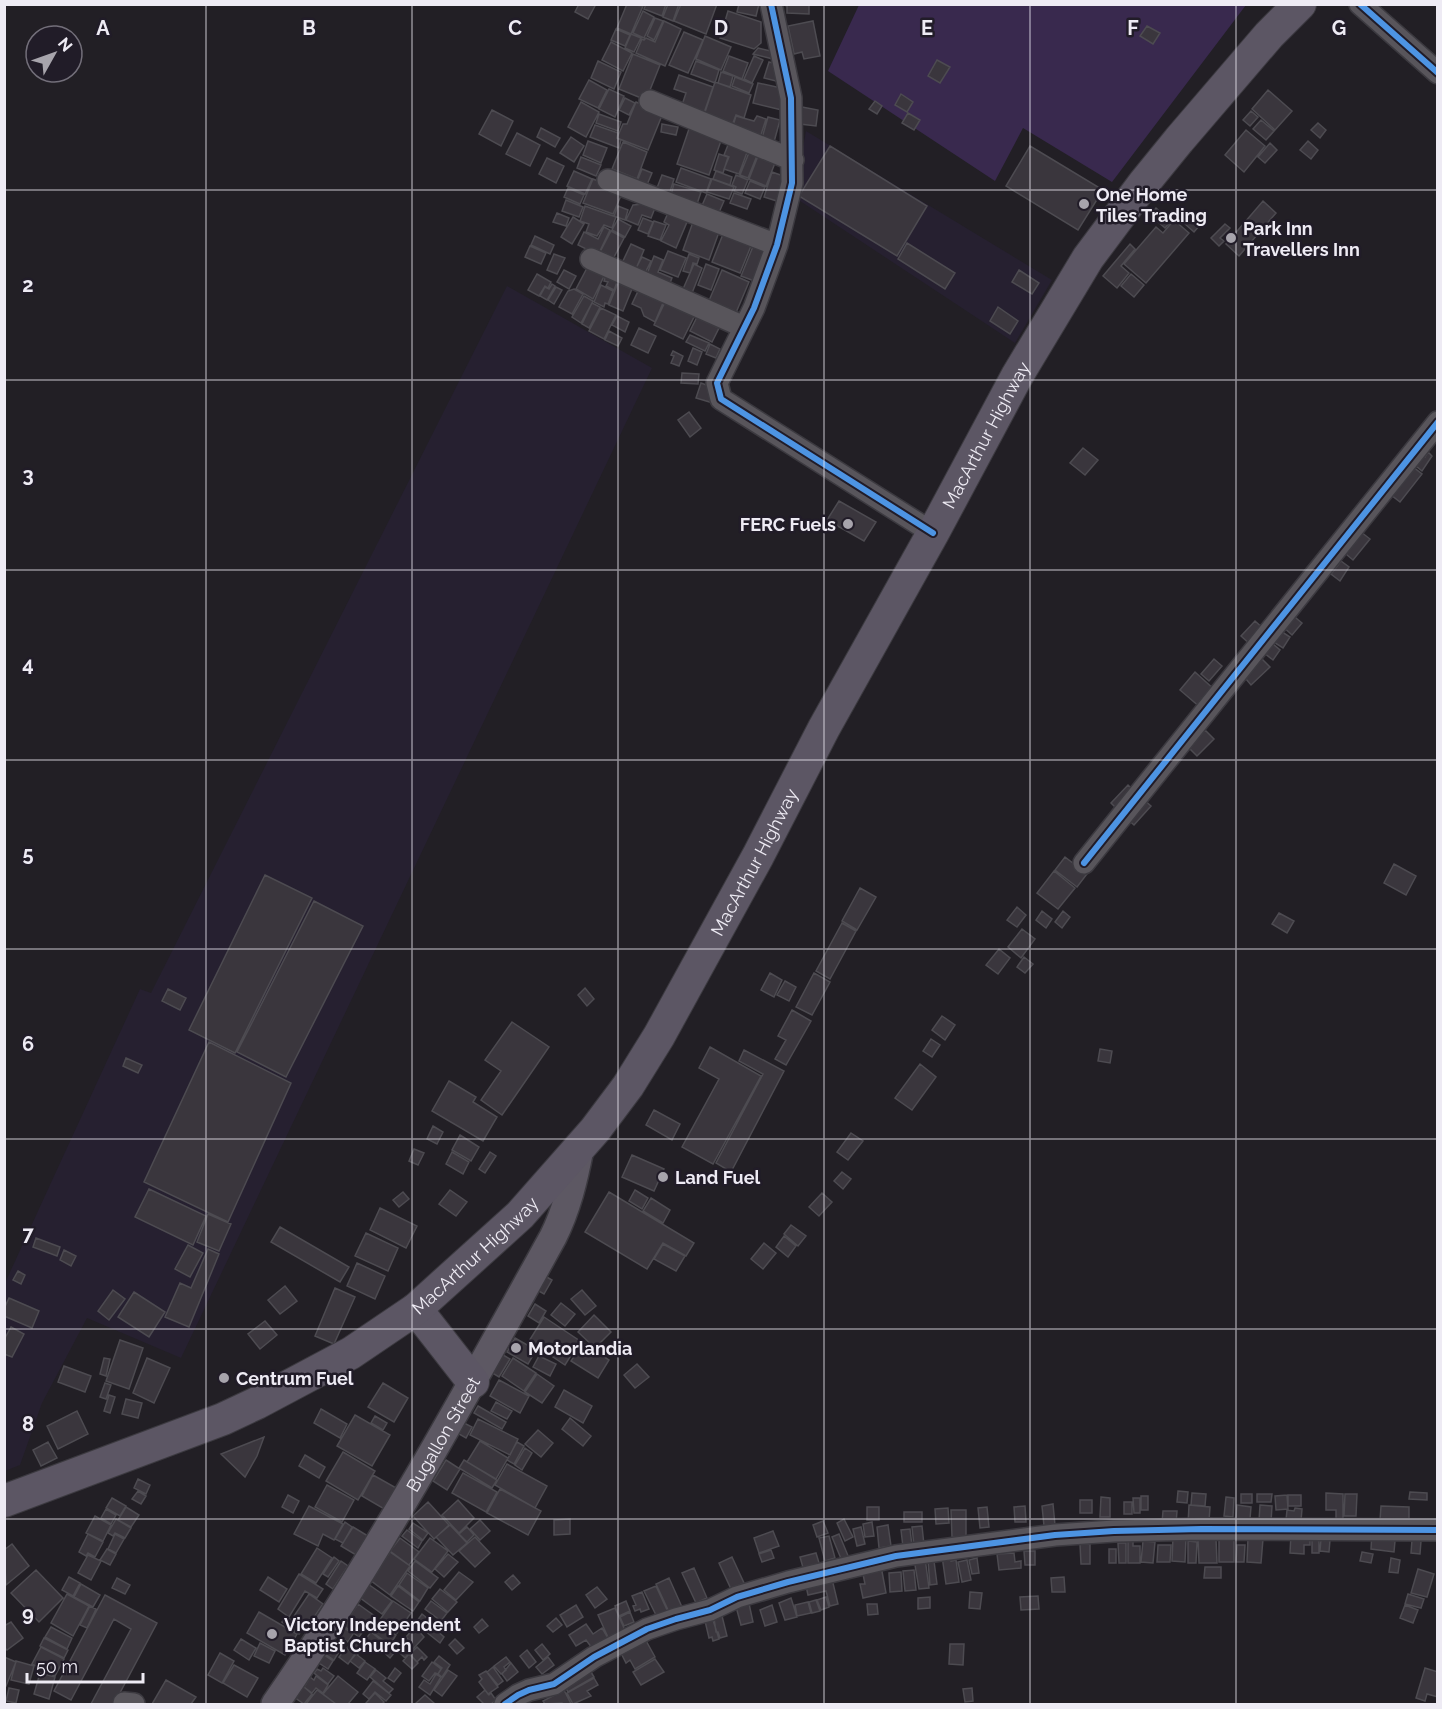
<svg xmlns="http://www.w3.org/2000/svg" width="1442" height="1709" font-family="Raleway,sans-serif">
<rect width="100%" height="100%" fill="#221f25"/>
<path fill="#262030" d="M 806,131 L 1052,280 L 1015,343 L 794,197 Z
M 507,286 L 652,368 L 181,1358 L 87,1318 L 42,1403 L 20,1465 L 5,1471 L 5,1283 L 140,989 L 151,993 Z"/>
<path fill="#39294e" d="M 859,5 L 1246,5 L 1112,182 L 1023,128 L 995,181 L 828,71 Z"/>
<path fill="#3a363d" stroke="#4d4b51" stroke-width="1.5" d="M 579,4 L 596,4 L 588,19 L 575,12 Z
M 627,4 L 643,6 L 631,34 L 617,28 Z
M 646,4 L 666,4 L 662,16 L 644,9 Z
M 668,4 L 679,4 L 673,21 L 663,17 Z
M 681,4 L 717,4 L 706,34 L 674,21 Z
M 739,4 L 759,4 L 756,16 L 737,12 Z
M 781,4 L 809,4 L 809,14 L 787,13 L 787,6 Z
M 643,11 L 654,17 L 644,38 L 633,33 Z
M 728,11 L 761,22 L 761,43 L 754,49 L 720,38 Z
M 655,18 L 663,21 L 654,40 L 647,36 Z
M 664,21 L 681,29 L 665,66 L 636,53 L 642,39 L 644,40 L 646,38 L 655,42 Z
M 813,21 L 820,56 L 804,59 L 802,52 L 794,54 L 788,26 Z
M 1147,26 L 1160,33 L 1153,44 L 1140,36 Z
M 616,29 L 630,35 L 625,46 L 611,40 Z
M 684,32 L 703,40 L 688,73 L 669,65 Z
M 631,34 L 641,38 L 634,52 L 625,48 Z
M 705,36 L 731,47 L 721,70 L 696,59 Z
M 611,42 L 632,53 L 623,71 L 602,60 Z
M 758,48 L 775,52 L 773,59 L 753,54 Z
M 633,54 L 660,65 L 646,100 L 619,89 Z
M 729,56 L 748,63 L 742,79 L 723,71 Z
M 754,56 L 763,60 L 752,83 L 744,79 Z
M 937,60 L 950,67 L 940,83 L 928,76 Z
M 598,61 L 621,72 L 614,89 L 591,78 Z
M 696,61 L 719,70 L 715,83 L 691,74 Z
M 769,62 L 781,65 L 784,83 L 764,78 Z
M 721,72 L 733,76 L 730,87 L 718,83 Z
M 679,75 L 713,87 L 704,113 L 681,108 L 686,93 L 674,89 Z
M 735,77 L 753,84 L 749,93 L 732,86 Z
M 589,80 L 607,90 L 598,108 L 579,99 Z
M 715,82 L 751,95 L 744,118 L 736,115 L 731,128 L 703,118 Z
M 758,83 L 786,89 L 782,110 L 753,103 Z
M 609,89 L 624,96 L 615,117 L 599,109 Z
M 1268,90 L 1292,111 L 1275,130 L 1252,109 Z
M 901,94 L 913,102 L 907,112 L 895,105 Z
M 625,98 L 635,103 L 629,115 L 619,110 Z
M 875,101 L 882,106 L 877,114 L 869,109 Z
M 581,102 L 599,112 L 586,137 L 568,127 Z
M 636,102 L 663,113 L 648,150 L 617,138 L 623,124 L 627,124 Z
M 802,107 L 818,110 L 816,126 L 800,124 Z
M 492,110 L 513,121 L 501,146 L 479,134 Z
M 1251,111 L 1258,117 L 1250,126 L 1243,120 Z
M 908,113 L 920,120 L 914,130 L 902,123 Z
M 599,114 L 621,122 L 618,131 L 596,123 Z
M 736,116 L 754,121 L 757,116 L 766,119 L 759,141 L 731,132 Z
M 768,117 L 780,120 L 774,142 L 762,138 Z
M 1261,120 L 1274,131 L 1266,140 L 1253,129 Z
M 691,123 L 723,135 L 709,175 L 677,164 Z
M 1318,123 L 1326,130 L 1320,138 L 1311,130 Z
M 662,124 L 678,127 L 676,135 L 661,132 Z
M 595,125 L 618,133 L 617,138 L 621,140 L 619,148 L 590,137 Z
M 541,128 L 560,138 L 555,147 L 537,137 Z
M 1246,130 L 1265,146 L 1244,172 L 1225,155 Z
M 517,133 L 540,145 L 530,166 L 506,154 Z
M 571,137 L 584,146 L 574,162 L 560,153 Z
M 730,140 L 749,147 L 739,174 L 724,169 L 729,157 L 724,155 Z
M 588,141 L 607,148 L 601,163 L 583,155 Z
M 1308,141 L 1318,150 L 1311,159 L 1300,150 Z
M 623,142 L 647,152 L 637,179 L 612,169 Z
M 1270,143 L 1277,150 L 1265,163 L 1258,157 Z
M 830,146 L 927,206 L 897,256 L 799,196 Z
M 1030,146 L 1103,190 L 1078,230 L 1006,186 Z
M 750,150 L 758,153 L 748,178 L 740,175 Z
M 719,154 L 728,157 L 723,173 L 714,170 Z
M 758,156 L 775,163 L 766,186 L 749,179 Z
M 581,157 L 601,165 L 596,176 L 577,168 Z
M 547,158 L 564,166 L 556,183 L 539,174 Z
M 681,168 L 711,179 L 706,193 L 676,182 Z
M 642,169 L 652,173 L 646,187 L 636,184 Z
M 574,171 L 592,179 L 585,194 L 567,186 Z
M 716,171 L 732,177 L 730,185 L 713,179 Z
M 772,172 L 789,178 L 780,202 L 764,197 Z
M 662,175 L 674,179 L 668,198 L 655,193 Z
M 736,175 L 748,180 L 742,194 L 734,191 L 736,187 L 732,185 Z
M 593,179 L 623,191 L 613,214 L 583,203 Z
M 712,179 L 734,187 L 729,199 L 707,192 Z
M 750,181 L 765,187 L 760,199 L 745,193 Z
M 674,184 L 701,192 L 696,207 L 670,198 Z
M 568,188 L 584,195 L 580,204 L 564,197 Z
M 734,193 L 751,199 L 747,209 L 730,203 Z
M 707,194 L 724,201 L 717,217 L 700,210 Z
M 566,200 L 583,207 L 579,217 L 562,211 Z
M 1263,201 L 1276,213 L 1239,256 L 1226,244 Z
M 644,204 L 655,208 L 651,218 L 642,215 L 638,225 L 626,220 L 633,205 Z
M 585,206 L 616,217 L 612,228 L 604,225 L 597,236 L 586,232 L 589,224 L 580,221 Z
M 618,206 L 628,210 L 625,220 L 614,216 Z
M 1156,208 L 1171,221 L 1165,228 L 1150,215 Z
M 557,213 L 569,218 L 566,226 L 553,222 Z
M 668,213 L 687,222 L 676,248 L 661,241 L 669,225 L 664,222 Z
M 1191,216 L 1200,225 L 1194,232 L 1185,224 Z
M 573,217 L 584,224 L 572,244 L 561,237 Z
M 643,218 L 653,222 L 648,234 L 638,230 Z
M 618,219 L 631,226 L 625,237 L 612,230 Z
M 1174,220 L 1189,233 L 1146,283 L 1124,264 L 1156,227 L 1163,233 Z
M 654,221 L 666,225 L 660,240 L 648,236 Z
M 693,222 L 719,232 L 709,260 L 683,250 Z
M 1225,224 L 1230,228 L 1220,238 L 1224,241 L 1219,246 L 1211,238 Z
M 604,227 L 610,230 L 598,255 L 578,245 L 584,232 L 598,239 Z
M 725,229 L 753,241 L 740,273 L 712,262 Z
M 611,231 L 624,238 L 613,259 L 600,252 Z
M 535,236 L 554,245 L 550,254 L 531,245 Z
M 756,239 L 772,246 L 757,282 L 741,276 Z
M 907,243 L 955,273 L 945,289 L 898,259 Z
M 631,244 L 644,250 L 635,271 L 621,265 Z
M 1130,244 L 1135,249 L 1121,266 L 1129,273 L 1117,288 L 1103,276 Z
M 530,246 L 546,253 L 541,264 L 525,257 Z
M 668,251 L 686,258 L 678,277 L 660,270 Z
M 554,254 L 565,258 L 557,274 L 547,270 Z
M 689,254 L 699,258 L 697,264 L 693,263 L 690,273 L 683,271 Z
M 654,256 L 663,260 L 658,272 L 672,278 L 668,288 L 645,279 Z
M 642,257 L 651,261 L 643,277 L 634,272 Z
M 694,264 L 702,268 L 692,293 L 683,289 Z
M 706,264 L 719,269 L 711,290 L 698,285 Z
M 588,266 L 607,270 L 593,299 L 576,289 Z
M 564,270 L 576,276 L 569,289 L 557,282 Z
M 722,270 L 749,282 L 735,315 L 708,303 Z
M 1019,270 L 1039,283 L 1032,294 L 1012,282 Z
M 607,272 L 619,277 L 614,290 L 606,286 L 608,282 L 604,281 Z
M 537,274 L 551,282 L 548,288 L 545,286 L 539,296 L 528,290 Z
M 1131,274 L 1144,285 L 1134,297 L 1121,286 Z
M 618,283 L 632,289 L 623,311 L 609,305 Z
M 552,284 L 555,286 L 547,300 L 540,296 L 545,287 L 549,289 Z
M 601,285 L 613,291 L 608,304 L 605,303 L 604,307 L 594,302 Z
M 556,287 L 562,290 L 554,304 L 548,300 Z
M 640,287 L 665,298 L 655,322 L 644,316 L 641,308 L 632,304 Z
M 574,289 L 583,294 L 572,314 L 559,307 L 568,291 Z
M 584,296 L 593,301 L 581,323 L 572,317 Z
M 667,298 L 696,313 L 683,339 L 654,325 Z
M 592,303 L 600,307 L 589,328 L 582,324 Z
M 998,307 L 1018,321 L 1010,334 L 990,321 Z
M 601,308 L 616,315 L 604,339 L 589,331 Z
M 617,316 L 629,322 L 625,332 L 612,325 Z
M 697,317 L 719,328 L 712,342 L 690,331 Z
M 639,328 L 656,336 L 648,353 L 631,345 Z
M 609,331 L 622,338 L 618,346 L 605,340 Z
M 690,335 L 709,343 L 705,351 L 686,342 Z
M 710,344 L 720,349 L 716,358 L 706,354 Z
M 693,348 L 702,352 L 697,365 L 688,361 Z
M 673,351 L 683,356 L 679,366 L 671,363 L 674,356 L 671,355 Z
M 682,373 L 699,374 L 698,384 L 681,383 Z
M 701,383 L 717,389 L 713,403 L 696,398 Z
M 689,412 L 701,428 L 690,437 L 678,420 Z
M 1083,448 L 1098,460 L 1085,475 L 1070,463 Z
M 1418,452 L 1425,457 L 1428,452 L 1432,456 L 1422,471 L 1411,462 Z
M 1408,463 L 1422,474 L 1400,502 L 1386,491 Z
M 839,501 L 876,522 L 864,541 L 827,520 Z
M 1356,528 L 1370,539 L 1353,560 L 1340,549 Z
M 1341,561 L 1349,567 L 1340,581 L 1331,574 Z
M 1290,613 L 1302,623 L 1292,635 L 1280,624 Z
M 1255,621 L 1266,631 L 1252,646 L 1241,636 Z
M 1279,630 L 1290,637 L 1283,648 L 1272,641 Z
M 1267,639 L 1280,650 L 1273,660 L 1259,649 Z
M 1259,656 L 1270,667 L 1251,685 L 1241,673 Z
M 1214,659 L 1222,666 L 1209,681 L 1201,674 Z
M 1195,672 L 1216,691 L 1201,708 L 1180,690 Z
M 1205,730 L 1214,739 L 1197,756 L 1188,747 Z
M 1128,785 L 1136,793 L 1119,811 L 1111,803 Z
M 1142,798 L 1151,806 L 1134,825 L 1125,817 Z
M 1065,857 L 1087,874 L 1077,887 L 1055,870 Z
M 1394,864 L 1416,876 L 1406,895 L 1384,883 Z
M 1054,871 L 1075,888 L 1058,909 L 1037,893 Z
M 265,875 L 312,898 L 235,1053 L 189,1030 Z
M 860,888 L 876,897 L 857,930 L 842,921 Z
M 314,901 L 363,926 L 286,1077 L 237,1052 Z
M 1017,907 L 1026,915 L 1017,927 L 1007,920 Z
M 1042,911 L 1052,919 L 1046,928 L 1036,920 Z
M 1063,911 L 1070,917 L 1062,928 L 1055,922 Z
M 1279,913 L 1294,921 L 1287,933 L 1272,924 Z
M 842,923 L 856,931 L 830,979 L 816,971 Z
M 1022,929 L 1035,939 L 1021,958 L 1008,947 Z
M 999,949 L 1010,958 L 998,974 L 986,965 Z
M 1024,957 L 1033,964 L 1025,973 L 1017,967 Z
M 770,973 L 782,980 L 774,997 L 761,990 Z
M 814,973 L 830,982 L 812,1015 L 796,1007 Z
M 785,981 L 796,987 L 789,1001 L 777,995 Z
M 585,988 L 594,999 L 587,1006 L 578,995 Z
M 168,989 L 186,998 L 180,1010 L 162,1001 Z
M 792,1010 L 811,1021 L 786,1065 L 775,1059 L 786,1040 L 778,1036 Z
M 942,1016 L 955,1025 L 945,1040 L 932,1030 Z
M 512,1022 L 549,1047 L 502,1115 L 481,1100 L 501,1071 L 485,1060 Z
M 931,1039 L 940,1045 L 932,1057 L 923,1051 Z
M 209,1042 L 291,1083 L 228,1222 L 144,1182 Z
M 710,1047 L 761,1076 L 713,1164 L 682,1147 L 719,1079 L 699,1068 Z
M 1100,1049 L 1112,1051 L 1110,1063 L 1098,1061 Z
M 744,1050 L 784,1071 L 731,1172 L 716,1163 L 763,1074 L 739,1061 Z
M 126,1058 L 142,1065 L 138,1073 L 123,1066 Z
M 920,1064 L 936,1077 L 912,1110 L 895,1098 Z
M 449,1081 L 476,1097 L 473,1102 L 497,1117 L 483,1141 L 432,1111 Z
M 654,1110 L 680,1124 L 672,1140 L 646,1125 Z
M 433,1126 L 443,1132 L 437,1144 L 427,1139 Z
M 851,1133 L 863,1141 L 848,1160 L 837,1152 Z
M 460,1135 L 479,1147 L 471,1161 L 452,1150 Z
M 414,1149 L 424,1153 L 418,1165 L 409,1161 Z
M 452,1152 L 469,1162 L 463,1174 L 446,1164 Z
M 490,1152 L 496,1156 L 485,1173 L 479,1169 Z
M 632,1155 L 664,1169 L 654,1191 L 622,1177 Z
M 842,1172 L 851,1179 L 843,1189 L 834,1181 Z
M 149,1189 L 206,1216 L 193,1245 L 135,1217 Z
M 450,1190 L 467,1202 L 456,1216 L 439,1204 Z
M 635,1190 L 648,1198 L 642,1209 L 629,1201 Z
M 403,1192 L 409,1199 L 399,1207 L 393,1200 Z
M 609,1192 L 694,1243 L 686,1256 L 663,1243 L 647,1269 L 585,1232 Z
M 822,1193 L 832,1202 L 819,1216 L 809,1207 Z
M 651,1198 L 670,1210 L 663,1223 L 643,1211 Z
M 380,1208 L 417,1226 L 406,1248 L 370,1230 Z
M 208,1214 L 231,1224 L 219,1251 L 197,1242 Z
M 791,1225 L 806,1236 L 798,1246 L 784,1234 Z
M 280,1227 L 349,1267 L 340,1282 L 271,1242 Z
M 366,1233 L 398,1248 L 388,1271 L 355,1256 Z
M 784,1236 L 796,1246 L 788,1257 L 776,1247 Z
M 36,1238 L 60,1247 L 57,1256 L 33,1247 Z
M 764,1243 L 776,1253 L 763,1269 L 751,1259 Z
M 663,1244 L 685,1256 L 676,1271 L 654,1259 Z
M 188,1245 L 203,1253 L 190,1277 L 175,1269 Z
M 208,1249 L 219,1254 L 189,1327 L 165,1317 L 180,1283 L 191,1288 Z
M 64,1250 L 76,1256 L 71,1266 L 60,1260 Z
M 357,1263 L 385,1276 L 375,1299 L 347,1286 Z
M 18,1271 L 25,1275 L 21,1284 L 13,1280 Z
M 545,1276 L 552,1280 L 544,1294 L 537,1290 Z
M 285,1286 L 297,1301 L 280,1314 L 268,1300 Z
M 335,1288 L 355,1297 L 334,1344 L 315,1336 Z
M 113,1290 L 125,1299 L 109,1320 L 98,1311 Z
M 582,1290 L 596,1306 L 585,1315 L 571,1299 Z
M 134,1292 L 165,1312 L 149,1337 L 118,1317 Z
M 9,1298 L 39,1311 L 32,1328 L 4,1316 L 4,1309 Z
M 561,1303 L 575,1314 L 565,1326 L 551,1315 Z
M 535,1304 L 546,1311 L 539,1323 L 528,1316 Z
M 594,1315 L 611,1332 L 595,1348 L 578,1332 Z
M 544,1317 L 580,1341 L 565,1365 L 529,1341 Z
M 265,1321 L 277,1335 L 260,1349 L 248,1334 Z
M 11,1327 L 24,1334 L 12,1357 L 4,1354 L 4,1340 Z
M 515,1338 L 536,1350 L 528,1364 L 507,1352 Z
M 120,1340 L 143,1348 L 129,1389 L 106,1381 Z
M 583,1343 L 609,1360 L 598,1378 L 571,1361 Z
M 500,1353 L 510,1359 L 499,1377 L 489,1371 Z
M 539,1356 L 556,1364 L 550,1376 L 533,1367 Z
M 104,1358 L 110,1359 L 106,1376 L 100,1374 Z
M 147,1358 L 170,1368 L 154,1403 L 133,1393 Z
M 513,1358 L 536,1373 L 524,1391 L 502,1376 Z
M 637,1364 L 649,1377 L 635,1388 L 624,1375 Z
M 64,1366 L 91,1376 L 85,1392 L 58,1382 Z
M 537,1374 L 554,1386 L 542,1403 L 525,1392 Z
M 499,1380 L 529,1396 L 520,1413 L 490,1396 Z
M 105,1383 L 111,1385 L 106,1399 L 100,1397 Z
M 383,1383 L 408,1398 L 394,1422 L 368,1407 Z
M 564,1390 L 592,1406 L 583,1423 L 555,1407 Z
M 109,1395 L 115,1397 L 110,1413 L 104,1411 Z
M 126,1399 L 142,1403 L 138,1418 L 122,1414 Z
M 496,1402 L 512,1411 L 507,1419 L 491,1411 Z
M 478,1406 L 506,1422 L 502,1429 L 474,1413 Z
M 321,1409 L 347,1424 L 340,1438 L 314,1423 Z
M 77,1411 L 88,1434 L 58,1449 L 47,1426 Z
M 355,1415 L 390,1435 L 372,1466 L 337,1446 Z
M 375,1416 L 387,1423 L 383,1430 L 371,1423 Z
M 570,1418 L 591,1436 L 583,1446 L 562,1429 Z
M 478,1419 L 518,1439 L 510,1455 L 470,1435 Z
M 464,1423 L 472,1427 L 466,1438 L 459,1434 Z
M 538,1430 L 553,1443 L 541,1457 L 525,1444 Z
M 264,1437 L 257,1456 L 245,1477 L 221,1454 Z
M 480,1441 L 508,1458 L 496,1479 L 467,1462 Z
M 48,1442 L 57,1458 L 41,1466 L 33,1450 Z
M 517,1442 L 524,1446 L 514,1464 L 507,1460 Z
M 525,1448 L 532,1453 L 522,1470 L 515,1465 Z
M 343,1452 L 375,1471 L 358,1500 L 326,1481 Z
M 305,1455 L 325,1467 L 319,1478 L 299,1466 Z
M 446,1460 L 460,1469 L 447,1490 L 433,1481 Z
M 464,1460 L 497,1480 L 492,1488 L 459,1468 Z
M 507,1464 L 547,1486 L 535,1508 L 495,1485 Z
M 463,1473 L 497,1492 L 486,1512 L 452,1493 Z
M 373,1475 L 398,1489 L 386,1510 L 362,1496 Z
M 138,1479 L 150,1485 L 146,1494 L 134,1488 Z
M 327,1485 L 354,1500 L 342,1522 L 315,1507 Z
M 500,1489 L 541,1511 L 528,1535 L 487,1513 Z
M 138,1491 L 146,1496 L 141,1504 L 132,1499 Z
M 1178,1491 L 1188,1492 L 1187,1503 L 1177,1502 Z
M 1410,1492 L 1427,1493 L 1427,1500 L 1409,1499 Z
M 1192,1493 L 1206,1494 L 1205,1506 L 1191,1505 Z
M 1326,1493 L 1343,1494 L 1343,1523 L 1336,1523 L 1336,1510 L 1326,1510 Z
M 1241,1494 L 1252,1494 L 1252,1503 L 1241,1503 Z
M 1257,1494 L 1272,1494 L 1271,1502 L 1257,1502 Z
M 1345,1494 L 1357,1494 L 1356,1516 L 1344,1516 Z
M 288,1495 L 299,1501 L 293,1513 L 282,1507 Z
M 1287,1495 L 1288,1509 L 1276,1510 L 1275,1496 Z
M 1288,1495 L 1301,1495 L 1301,1506 L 1288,1506 Z
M 1141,1496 L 1148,1496 L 1148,1510 L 1141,1510 Z
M 1101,1497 L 1110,1498 L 1110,1517 L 1100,1517 Z
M 1226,1497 L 1234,1498 L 1233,1517 L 1224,1516 Z
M 112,1498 L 126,1506 L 120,1516 L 106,1508 Z
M 1133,1498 L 1140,1498 L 1140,1513 L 1134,1513 Z
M 458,1500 L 474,1518 L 459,1533 L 442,1515 Z
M 1080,1500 L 1092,1500 L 1092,1513 L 1080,1513 Z
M 428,1502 L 449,1525 L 434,1539 L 413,1516 Z
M 1124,1502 L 1132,1502 L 1132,1514 L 1124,1514 Z
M 1053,1504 L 1055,1525 L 1044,1526 L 1042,1506 Z
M 1189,1505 L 1210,1507 L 1209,1521 L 1188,1524 Z
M 1237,1505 L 1251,1507 L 1250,1519 L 1236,1518 Z
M 1260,1505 L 1272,1506 L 1271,1522 L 1259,1521 Z
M 309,1506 L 343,1524 L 334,1540 L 323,1534 L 318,1546 L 294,1534 Z
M 1025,1506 L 1026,1522 L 1015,1522 L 1014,1507 Z
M 1381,1506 L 1409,1507 L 1409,1522 L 1380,1521 Z
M 126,1507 L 139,1515 L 131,1527 L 118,1520 Z
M 867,1507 L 879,1507 L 879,1520 L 867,1520 Z
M 987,1507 L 989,1527 L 980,1528 L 978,1508 Z
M 948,1508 L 949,1523 L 936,1524 L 935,1509 Z
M 1295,1508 L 1302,1509 L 1301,1521 L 1286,1520 L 1287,1510 L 1294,1511 Z
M 106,1509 L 116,1515 L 111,1524 L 101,1518 Z
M 951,1510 L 966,1510 L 966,1537 L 952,1537 Z
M 1163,1511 L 1177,1511 L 1176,1524 L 1162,1523 Z
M 904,1512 L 922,1512 L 922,1522 L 904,1522 Z
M 95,1516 L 111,1525 L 103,1541 L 86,1533 Z
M 116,1519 L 131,1528 L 125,1538 L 115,1533 L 113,1536 L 108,1533 Z
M 570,1519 L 570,1534 L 554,1535 L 554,1520 Z
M 844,1519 L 853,1537 L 845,1541 L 837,1523 Z
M 480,1520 L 490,1531 L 480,1540 L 470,1529 Z
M 823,1521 L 828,1533 L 817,1537 L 813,1525 Z
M 345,1522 L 352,1527 L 343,1543 L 335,1539 Z
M 872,1522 L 874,1536 L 865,1537 L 863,1524 Z
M 413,1523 L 428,1533 L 423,1540 L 409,1529 Z
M 450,1525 L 467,1543 L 453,1555 L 436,1537 Z
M 888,1525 L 891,1546 L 879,1548 L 877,1527 Z
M 922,1526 L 924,1545 L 914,1546 L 912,1527 Z
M 353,1527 L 368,1536 L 356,1555 L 341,1546 Z
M 467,1527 L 474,1535 L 467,1542 L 459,1534 Z
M 861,1527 L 865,1544 L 857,1546 L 853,1529 Z
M 910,1529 L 912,1546 L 903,1547 L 901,1530 Z
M 407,1530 L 422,1541 L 418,1548 L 402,1536 Z
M 773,1531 L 779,1546 L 759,1553 L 754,1538 Z
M 1372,1532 L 1388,1534 L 1388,1540 L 1395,1541 L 1394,1552 L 1371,1549 Z
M 88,1534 L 103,1542 L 95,1557 L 88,1553 L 86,1556 L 79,1552 Z
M 115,1534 L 124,1539 L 116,1553 L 108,1549 Z
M 839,1534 L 849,1558 L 842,1561 L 832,1537 Z
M 1291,1534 L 1310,1535 L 1310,1545 L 1304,1545 L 1304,1554 L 1290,1553 Z
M 829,1536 L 835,1558 L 825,1561 L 819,1538 Z
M 1312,1536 L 1319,1536 L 1319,1553 L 1312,1553 Z
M 475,1537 L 490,1553 L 475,1567 L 459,1551 Z
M 1173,1537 L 1186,1538 L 1185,1562 L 1172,1561 Z
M 400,1538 L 419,1552 L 409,1565 L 390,1551 Z
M 430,1538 L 448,1551 L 432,1572 L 414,1559 Z
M 1219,1538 L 1234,1538 L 1234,1562 L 1219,1562 Z
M 1248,1538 L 1263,1539 L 1261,1563 L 1247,1562 Z
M 1128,1539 L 1133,1539 L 1133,1546 L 1140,1546 L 1140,1563 L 1128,1563 Z
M 1198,1539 L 1216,1539 L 1217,1563 L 1199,1563 Z
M 1321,1539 L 1330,1540 L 1329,1552 L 1320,1551 Z
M 1412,1540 L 1421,1541 L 1420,1554 L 1411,1553 Z
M 1143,1541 L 1155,1542 L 1153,1563 L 1141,1562 Z
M 1188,1541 L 1197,1542 L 1196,1563 L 1188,1563 Z
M 1118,1543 L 1126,1543 L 1126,1563 L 1119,1563 Z
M 12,1544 L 29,1566 L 6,1585 L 4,1550 Z
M 1080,1544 L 1090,1544 L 1090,1564 L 1081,1564 Z
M 1158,1545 L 1171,1545 L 1170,1562 L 1157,1562 Z
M 1237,1545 L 1245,1545 L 1244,1562 L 1236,1562 Z
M 317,1548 L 332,1558 L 316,1583 L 301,1574 Z
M 107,1549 L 116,1554 L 110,1565 L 100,1560 Z
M 1109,1549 L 1116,1549 L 1116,1563 L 1109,1563 Z
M 771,1550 L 774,1558 L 762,1562 L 759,1554 Z
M 1024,1551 L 1035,1551 L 1035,1565 L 1025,1565 Z
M 390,1552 L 410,1566 L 390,1595 L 370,1580 Z
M 1362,1552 L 1373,1554 L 1371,1563 L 1360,1561 Z
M 816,1553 L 820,1566 L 804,1571 L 800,1557 Z
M 1014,1553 L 1015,1562 L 1021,1561 L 1021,1568 L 999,1570 L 997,1554 Z
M 448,1554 L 458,1562 L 444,1577 L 435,1569 Z
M 88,1555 L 101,1561 L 91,1580 L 78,1573 Z
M 950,1555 L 951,1561 L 956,1560 L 959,1582 L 946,1584 L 942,1556 Z
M 334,1557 L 339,1561 L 328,1577 L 323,1574 Z
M 732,1557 L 744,1583 L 731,1589 L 719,1563 Z
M 925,1558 L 929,1588 L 919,1589 L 914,1559 Z
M 977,1558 L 979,1573 L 972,1574 L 969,1560 Z
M 1391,1558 L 1400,1560 L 1398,1573 L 1389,1572 Z
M 967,1560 L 971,1580 L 962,1582 L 958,1562 Z
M 341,1561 L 348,1566 L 333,1589 L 326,1584 Z
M 415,1561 L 438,1578 L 430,1588 L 408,1571 Z
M 928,1561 L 934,1561 L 937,1584 L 930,1585 Z
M 881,1566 L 886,1593 L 863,1598 L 860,1584 L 865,1584 L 862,1569 Z
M 1205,1567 L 1221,1567 L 1221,1578 L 1204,1578 Z
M 694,1568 L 707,1598 L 696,1603 L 682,1573 Z
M 1418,1569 L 1434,1574 L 1427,1597 L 1411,1593 Z
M 36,1570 L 63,1598 L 39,1622 L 11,1593 Z
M 914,1570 L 916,1590 L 905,1591 L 903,1571 Z
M 459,1572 L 473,1582 L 456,1600 L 444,1590 Z
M 901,1572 L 902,1591 L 890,1592 L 889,1573 Z
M 407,1573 L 428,1588 L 420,1601 L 399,1585 Z
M 299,1574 L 323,1589 L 317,1598 L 305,1591 L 289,1617 L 278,1609 Z
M 513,1575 L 520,1583 L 512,1590 L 505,1582 Z
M 69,1577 L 80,1583 L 73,1596 L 62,1590 Z
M 268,1577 L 287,1589 L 279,1602 L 260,1590 Z
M 1064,1577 L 1065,1592 L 1052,1592 L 1051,1578 Z
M 117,1578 L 130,1585 L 125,1594 L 112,1588 Z
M 669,1578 L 682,1607 L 669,1612 L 656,1584 Z
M 832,1579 L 838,1604 L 830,1606 L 826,1591 L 808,1595 L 806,1586 Z
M 81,1584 L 100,1595 L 93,1607 L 74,1597 Z
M 368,1584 L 392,1601 L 382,1614 L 359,1597 Z
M 398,1586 L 419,1602 L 413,1611 L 391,1596 Z
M 656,1586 L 668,1612 L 657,1617 L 644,1591 Z
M 597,1587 L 607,1599 L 595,1608 L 586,1595 Z
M 440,1589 L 457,1602 L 448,1612 L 432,1599 Z
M 642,1592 L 649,1609 L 641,1612 L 640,1609 L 635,1611 L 633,1606 L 636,1605 L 632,1596 Z
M 970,1592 L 982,1593 L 980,1609 L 969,1608 Z
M 67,1594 L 89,1606 L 73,1636 L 51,1623 Z
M 309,1594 L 323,1604 L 306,1629 L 292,1619 Z
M 1408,1594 L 1424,1599 L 1421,1608 L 1405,1604 Z
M 105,1595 L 157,1623 L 114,1704 L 91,1704 L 131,1629 L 114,1619 L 71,1700 L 54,1691 Z
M 1038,1596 L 1039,1609 L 1021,1610 L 1020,1597 Z
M 826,1597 L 829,1607 L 821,1610 L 817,1600 Z
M 930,1597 L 930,1608 L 918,1609 L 918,1598 Z
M 791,1598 L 797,1617 L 785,1620 L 779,1603 Z
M 748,1599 L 753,1622 L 741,1625 L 735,1603 Z
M 816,1600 L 820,1611 L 812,1613 L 809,1602 Z
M 393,1601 L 411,1613 L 397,1633 L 379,1621 Z
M 431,1601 L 447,1613 L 441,1621 L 425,1609 Z
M 626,1601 L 630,1611 L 619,1616 L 615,1606 Z
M 808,1602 L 811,1613 L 797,1616 L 795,1605 Z
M 358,1604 L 376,1617 L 367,1629 L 349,1617 Z
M 867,1604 L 877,1604 L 878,1614 L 868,1615 Z
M 576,1605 L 583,1617 L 567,1627 L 560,1615 Z
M 772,1605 L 777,1622 L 765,1626 L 760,1610 Z
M 1405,1605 L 1418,1610 L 1413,1623 L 1400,1618 Z
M 90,1606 L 96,1609 L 87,1628 L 80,1625 Z
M 615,1608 L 628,1637 L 611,1644 L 598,1615 Z
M 259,1612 L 297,1634 L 285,1655 L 247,1633 Z
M 630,1612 L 634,1622 L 624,1626 L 620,1617 Z
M 422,1614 L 432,1622 L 424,1632 L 414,1625 Z
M 286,1616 L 303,1629 L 299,1634 L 282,1622 Z
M 722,1616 L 727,1636 L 720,1638 L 718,1632 L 716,1632 L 714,1618 Z
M 556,1618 L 562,1625 L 553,1632 L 547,1626 Z
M 349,1619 L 364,1630 L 359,1637 L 344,1626 Z
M 482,1619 L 488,1626 L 479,1633 L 474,1627 Z
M 375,1620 L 396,1635 L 390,1645 L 368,1629 Z
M 713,1620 L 719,1639 L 713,1641 L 712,1637 L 709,1638 L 705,1621 Z
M 11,1622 L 23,1638 L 7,1650 L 4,1647 L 4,1626 Z
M 432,1623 L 438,1628 L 436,1630 L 444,1637 L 440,1643 L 425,1631 Z
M 586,1624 L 593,1634 L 602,1628 L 608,1638 L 592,1648 L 586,1640 L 576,1646 L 569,1635 Z
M 341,1626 L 353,1634 L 348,1642 L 335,1634 Z
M 51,1627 L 72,1638 L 67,1649 L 45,1637 Z
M 415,1627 L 424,1637 L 412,1650 L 408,1646 L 411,1642 L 406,1637 Z
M 371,1632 L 382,1641 L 376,1648 L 365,1640 Z
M 644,1637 L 655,1657 L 635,1669 L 630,1660 L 626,1663 L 620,1651 Z
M 44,1638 L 68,1650 L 64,1658 L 40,1646 Z
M 355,1638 L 364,1646 L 358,1654 L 348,1647 Z
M 241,1639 L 256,1648 L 249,1660 L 234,1650 Z
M 407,1639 L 410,1642 L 406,1646 L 411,1651 L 405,1658 L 396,1649 Z
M 455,1639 L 464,1648 L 457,1654 L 449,1645 Z
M 383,1641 L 395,1652 L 390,1658 L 378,1647 Z
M 260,1643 L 275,1651 L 269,1663 L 254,1656 Z
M 542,1644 L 550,1654 L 543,1660 L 535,1650 Z
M 950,1644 L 964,1644 L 963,1665 L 949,1664 Z
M 41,1647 L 64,1659 L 55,1676 L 32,1664 Z
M 331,1647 L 339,1652 L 334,1660 L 325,1654 Z
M 417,1647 L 427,1657 L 424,1660 L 422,1657 L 417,1662 L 410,1654 Z
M 346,1648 L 355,1654 L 348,1664 L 339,1657 Z
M 527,1650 L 536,1662 L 529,1668 L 520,1656 Z
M 220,1653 L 234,1661 L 222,1683 L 208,1675 Z
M 356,1654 L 365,1661 L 359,1668 L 350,1661 Z
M 409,1654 L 418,1663 L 412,1669 L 403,1661 Z
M 324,1655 L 333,1661 L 328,1669 L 319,1663 Z
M 439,1656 L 450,1665 L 442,1677 L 438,1674 L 442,1668 L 434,1662 Z
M 4,1657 L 16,1662 L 6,1686 L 4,1685 Z
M 506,1657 L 510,1662 L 504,1667 L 506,1670 L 501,1674 L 494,1666 Z
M 548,1657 L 554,1665 L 542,1674 L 536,1667 Z
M 655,1659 L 664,1672 L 641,1685 L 633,1672 Z
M 16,1661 L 34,1666 L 29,1684 L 11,1680 Z
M 365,1662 L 375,1669 L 367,1680 L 357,1673 Z
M 432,1662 L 441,1669 L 438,1674 L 435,1673 L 429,1681 L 422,1676 Z
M 511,1663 L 518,1672 L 507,1681 L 502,1674 Z
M 234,1665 L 258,1678 L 247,1697 L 223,1683 Z
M 493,1667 L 503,1681 L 498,1685 L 487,1672 Z
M 588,1667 L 594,1677 L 568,1692 L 564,1685 Z
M 323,1668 L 334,1676 L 328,1684 L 314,1673 L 317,1669 L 321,1671 Z
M 395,1668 L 401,1673 L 394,1682 L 388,1678 Z
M 1425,1668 L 1438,1672 L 1438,1697 L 1427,1694 L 1425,1701 L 1416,1698 Z
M 376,1670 L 386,1678 L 383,1681 L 393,1689 L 389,1693 L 370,1677 Z
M 448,1670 L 457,1676 L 442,1696 L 434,1690 Z
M 486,1671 L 498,1687 L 488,1694 L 479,1682 L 482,1679 L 479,1675 Z
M 40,1673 L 55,1677 L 49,1699 L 34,1694 Z
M 436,1674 L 441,1677 L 430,1695 L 419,1687 L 424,1680 L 430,1684 Z
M 316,1676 L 328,1685 L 323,1693 L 316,1688 L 312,1693 L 304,1687 L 310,1677 L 314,1680 Z
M 338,1676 L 358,1692 L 348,1704 L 336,1704 L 323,1694 Z
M 594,1678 L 598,1685 L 587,1691 L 591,1696 L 573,1704 L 567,1693 Z
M 166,1680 L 196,1697 L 191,1704 L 152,1704 Z
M 373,1681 L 391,1695 L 386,1701 L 375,1692 L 369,1699 L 363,1694 Z
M 303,1686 L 312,1694 L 304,1704 L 294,1697 Z
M 9,1688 L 19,1690 L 16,1703 L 6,1701 Z
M 972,1688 L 973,1701 L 965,1702 L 963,1689 Z
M 317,1690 L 336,1704 L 306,1704 Z
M 485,1690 L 489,1695 L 491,1693 L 496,1700 L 491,1704 L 484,1704 L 477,1697 Z
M 564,1690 L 571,1704 L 563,1704 L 562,1703 L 545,1704 L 543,1701 Z
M 375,1693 L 384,1702 L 382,1704 L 368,1704 L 366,1703 Z
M 425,1695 L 435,1704 L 415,1704 Z"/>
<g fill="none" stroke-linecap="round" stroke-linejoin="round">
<defs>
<path id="minor" d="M 771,4 L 791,98 L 792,183 L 777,245 L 754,308 L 717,383 L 721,399 L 933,533
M 1360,4 L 1438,73
M 650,101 L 793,160
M 608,180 L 777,245
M 591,259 L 744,327
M 1084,863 L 1438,422
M 124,1703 L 134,1704
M 505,1704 L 518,1695 L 529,1690 L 554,1684 L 594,1657 L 647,1629 L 676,1619 L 710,1610 L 737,1597 L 788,1582 L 896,1556 L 1055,1535 L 1114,1531 L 1202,1529 L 1438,1530"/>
<g id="major">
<path id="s1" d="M 275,1704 C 378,1555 465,1396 553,1237 C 567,1209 574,1180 580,1149"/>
</g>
<g id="highway">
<path d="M 416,1309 L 473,1382"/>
<path id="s2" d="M 4,1501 L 223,1419 L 257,1403 L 351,1353 L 416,1309 L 520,1215 L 595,1130 L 628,1086 L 659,1036 L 758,856 L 824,728 L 933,533 L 1017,376 L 1088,258 L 1144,183 L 1179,140 L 1269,35 L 1300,4"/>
</g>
</defs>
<use href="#minor" stroke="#3c3a40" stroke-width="24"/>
<use href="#major" stroke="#3c3a40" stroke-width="30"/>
<use href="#highway" stroke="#3c3a40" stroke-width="34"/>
<use href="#minor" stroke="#58555b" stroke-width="21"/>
<use href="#major" stroke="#5d5863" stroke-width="27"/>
<use href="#highway" stroke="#5c5664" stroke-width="32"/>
<defs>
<path id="cycleway" d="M 771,4 L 791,98 L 792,183 L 777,245 L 754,308 L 717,383 L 721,399 L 933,533
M 1360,4 L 1438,73
M 1084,863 L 1438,422
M 505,1704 L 518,1695 L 529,1690 L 554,1684 L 594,1657 L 647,1629 L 676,1619 L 710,1610 L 737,1597 L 788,1582 L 896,1556 L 1055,1535 L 1114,1531 L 1202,1529 L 1438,1530"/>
</defs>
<use href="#cycleway" stroke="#211c28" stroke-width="10"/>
<use href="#cycleway" stroke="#4d94e3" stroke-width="6"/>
</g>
<path fill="none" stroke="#eeebf4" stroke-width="1.5" stroke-opacity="0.55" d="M 206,4 L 206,1704M 412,4 L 412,1704M 618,4 L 618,1704M 824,4 L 824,1704M 1030,4 L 1030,1704M 1236,4 L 1236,1704M 4,190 L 1438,190M 4,380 L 1438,380M 4,570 L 1438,570M 4,760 L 1438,760M 4,949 L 1438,949M 4,1139 L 1438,1139M 4,1329 L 1438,1329M 4,1519 L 1438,1519"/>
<g fill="#a7a4ac" stroke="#211c28" stroke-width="2">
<circle cx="1084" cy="204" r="6"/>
<circle cx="1231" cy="238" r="6"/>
<circle cx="848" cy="524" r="6"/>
<circle cx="663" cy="1177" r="6"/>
<circle cx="516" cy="1348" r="6"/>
<circle cx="224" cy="1378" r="6"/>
<circle cx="272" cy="1634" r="6"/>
</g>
<g text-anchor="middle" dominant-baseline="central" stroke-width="5" stroke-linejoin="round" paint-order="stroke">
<g font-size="18" font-weight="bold" fill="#eeebf4" stroke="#211c28" text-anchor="start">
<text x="1096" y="194">One Home<tspan x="1096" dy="21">Tiles Trading</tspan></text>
<text x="1243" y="228">Park Inn<tspan x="1243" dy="21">Travellers Inn</tspan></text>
<text x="836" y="524" text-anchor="end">FERC Fuels</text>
<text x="675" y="1177">Land Fuel</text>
<text x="528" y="1348">Motorlandia</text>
<text x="236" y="1378">Centrum Fuel</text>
<text x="284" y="1624">Victory Independent<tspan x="284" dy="21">Baptist Church</tspan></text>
</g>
<g font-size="18" fill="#eeebf4" stroke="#211c28">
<text stroke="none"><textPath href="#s2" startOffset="1508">MacArthur Highway</textPath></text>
<text stroke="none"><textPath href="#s2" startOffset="1022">MacArthur Highway</textPath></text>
<text stroke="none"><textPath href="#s2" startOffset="536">MacArthur Highway</textPath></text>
<text stroke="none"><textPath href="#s1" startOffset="318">Bugallon Street</textPath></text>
</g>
</g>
<g font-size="20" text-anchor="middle" font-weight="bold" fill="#eeebf4" stroke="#211c28" stroke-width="5" stroke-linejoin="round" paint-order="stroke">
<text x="103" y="35">A</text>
<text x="309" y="35">B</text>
<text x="515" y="35">C</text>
<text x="721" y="35">D</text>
<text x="927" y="35">E</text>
<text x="1133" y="35">F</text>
<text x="1339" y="35">G</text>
<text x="28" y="292">2</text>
<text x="28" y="482">3</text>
<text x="28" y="671">4</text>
<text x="28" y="861">5</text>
<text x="28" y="1051">6</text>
<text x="28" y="1241">7</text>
<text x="28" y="1431">8</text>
<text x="28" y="1621">9</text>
</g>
<rect width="1442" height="1709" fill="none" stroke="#eeebf4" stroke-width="12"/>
<g transform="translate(54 54) rotate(50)"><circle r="28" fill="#211c28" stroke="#736f7a" stroke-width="1.5"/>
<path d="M0-4.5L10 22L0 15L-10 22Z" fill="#a7a4ac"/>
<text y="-9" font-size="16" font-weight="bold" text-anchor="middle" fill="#eeebf4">N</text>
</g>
<path d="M27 1673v9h116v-9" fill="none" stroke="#eeebf4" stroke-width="3"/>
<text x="36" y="1673" font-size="18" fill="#eeebf4" stroke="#211c28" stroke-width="4.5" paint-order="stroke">50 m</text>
</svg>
